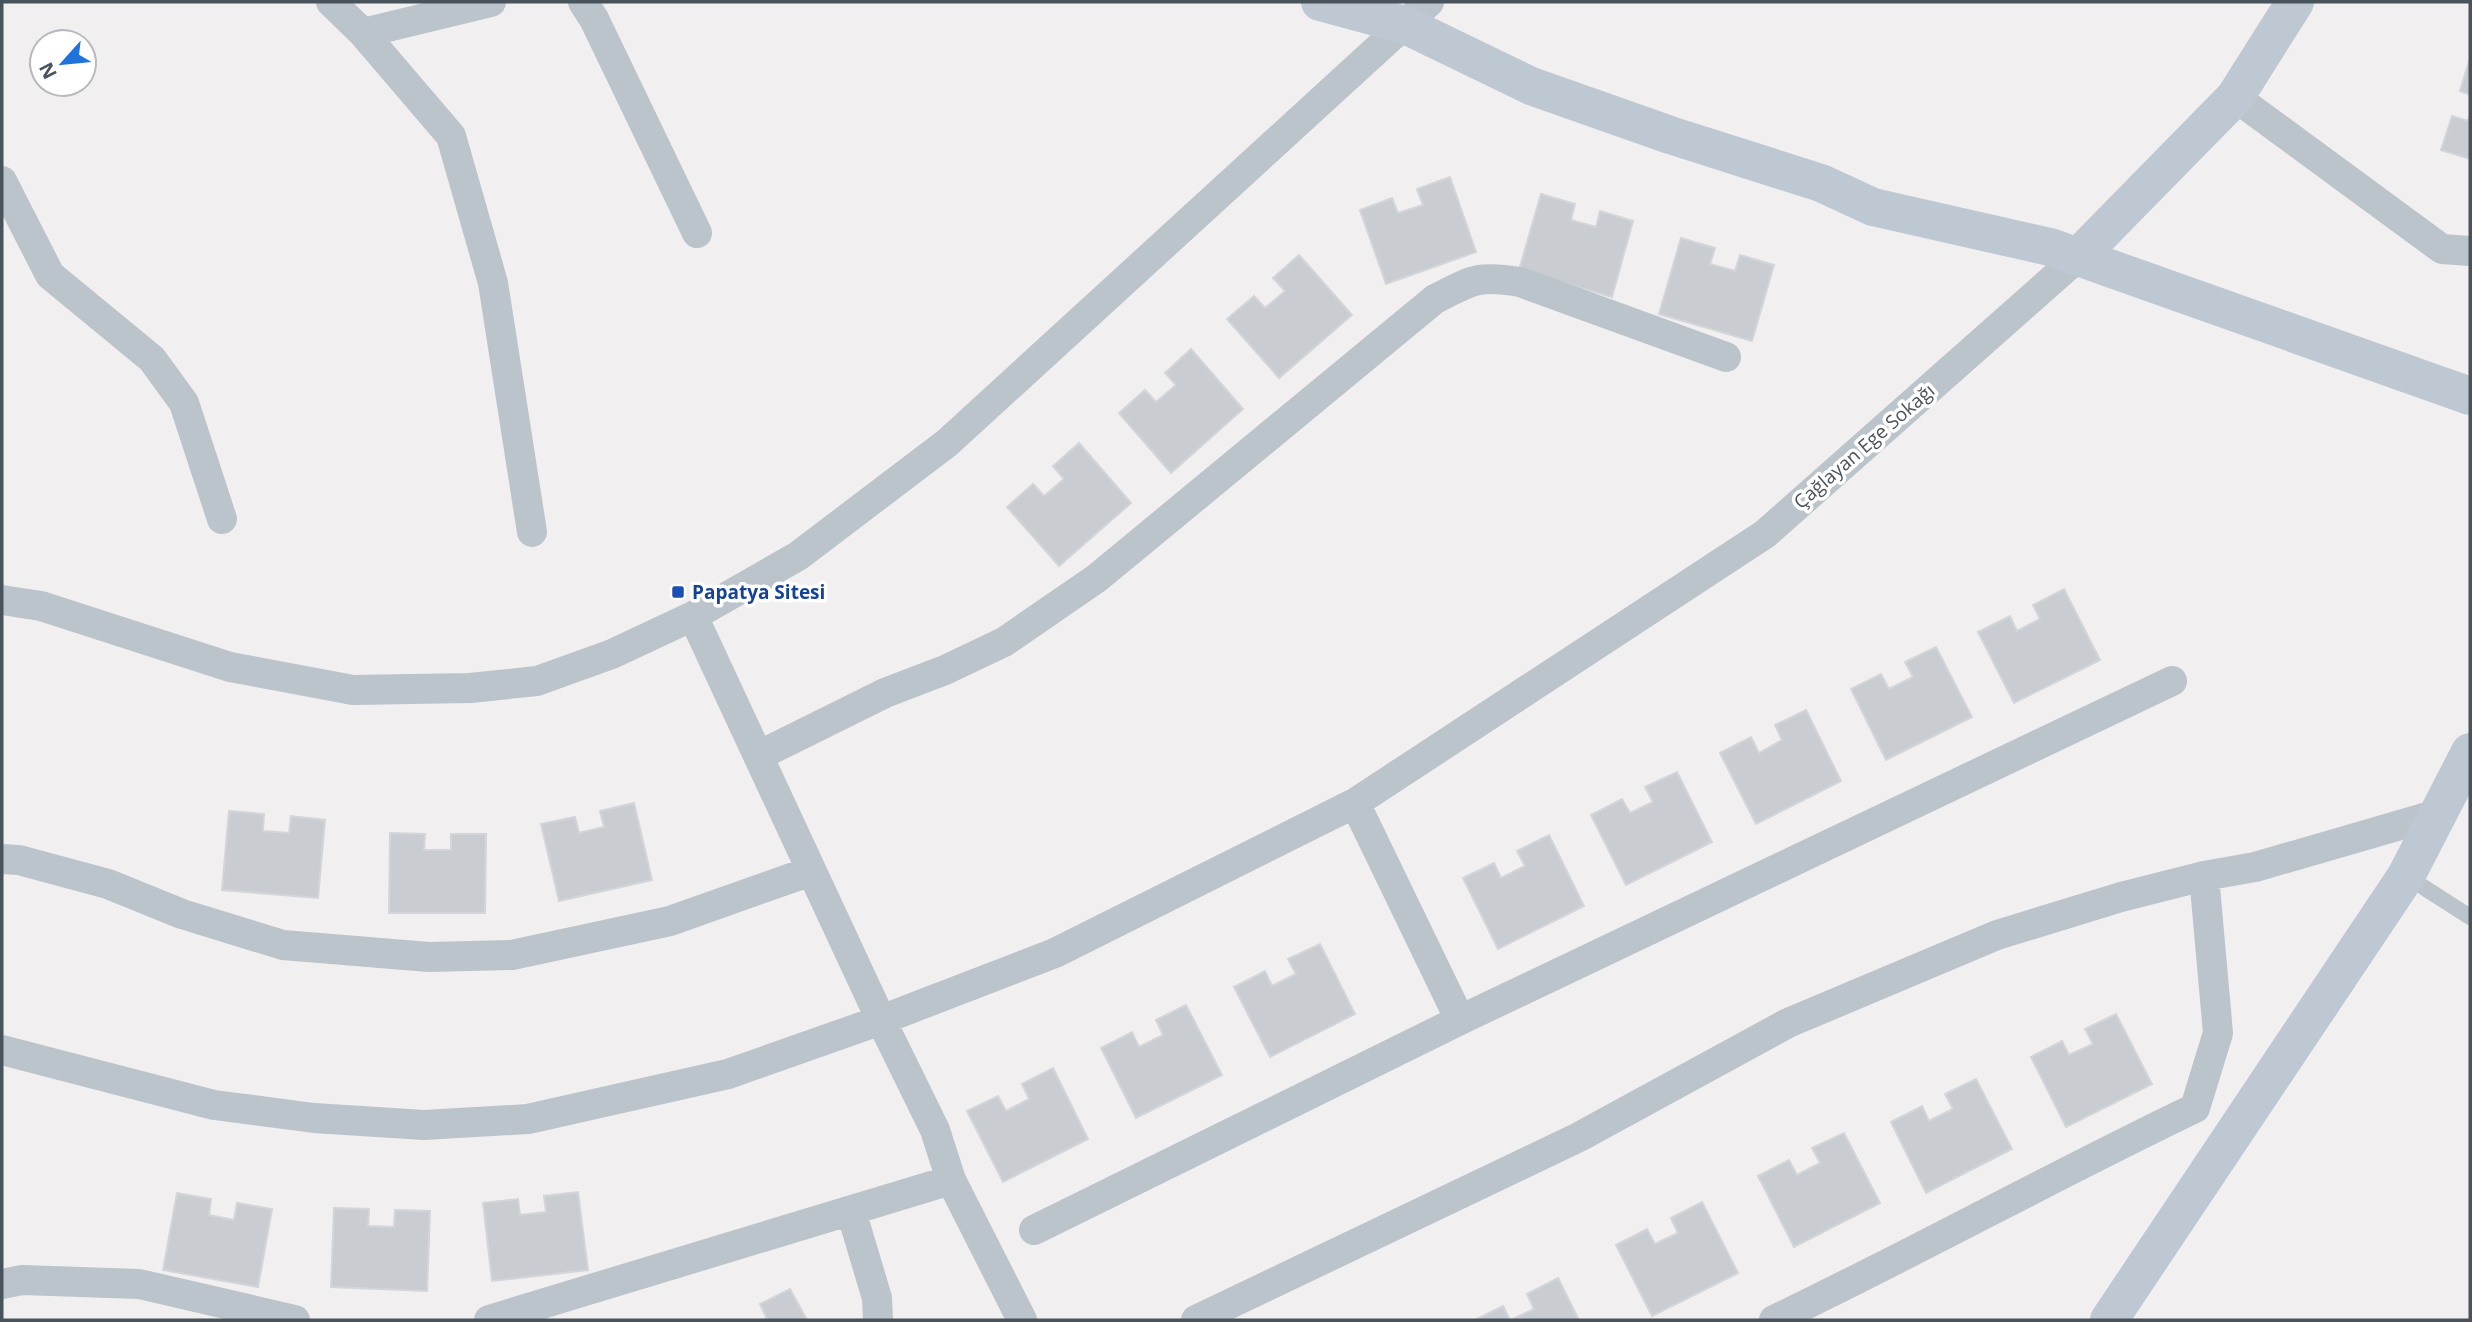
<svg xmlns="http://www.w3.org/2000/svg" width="2472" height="1322" font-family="'Open Sans',sans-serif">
<rect width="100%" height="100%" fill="#f1efef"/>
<path fill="#c9ccd1" stroke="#d3d5da" stroke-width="2" d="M 2470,58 L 2470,95 L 2460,91 Z
M 2470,114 L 2470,159 L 2441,150 L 2452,116 L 2468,121 Z
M 1450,177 L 1476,252 L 1386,284 L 1360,210 L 1392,198 L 1398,213 L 1423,205 L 1417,189 Z
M 1541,194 L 1575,204 L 1571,220 L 1596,227 L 1600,211 L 1633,221 L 1612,297 L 1519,270 Z
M 1681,238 L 1715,248 L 1710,264 L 1735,271 L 1740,255 L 1774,265 L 1752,341 L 1659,314 Z
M 1299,255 L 1352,315 L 1279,378 L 1227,319 L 1254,296 L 1265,308 L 1285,291 L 1273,278 Z
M 1191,349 L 1243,409 L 1171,473 L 1119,413 L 1145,390 L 1156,402 L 1176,385 L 1165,373 Z
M 1079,443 L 1131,503 L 1059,566 L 1007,507 L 1033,484 L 1044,496 L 1064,479 L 1053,466 Z
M 2064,589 L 2100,660 L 2014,703 L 1978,632 L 2010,616 L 2017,631 L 2040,619 L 2033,605 Z
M 1936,647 L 1972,717 L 1886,760 L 1851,689 L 1881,674 L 1889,689 L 1913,677 L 1905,662 Z
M 1806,710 L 1841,781 L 1756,824 L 1720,753 L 1751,737 L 1759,753 L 1782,740 L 1775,725 Z
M 1677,772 L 1712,842 L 1626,885 L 1591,815 L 1622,799 L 1630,813 L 1653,802 L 1645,787 Z
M 634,803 L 652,880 L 559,901 L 541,824 L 575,817 L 579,833 L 604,827 L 600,811 Z
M 229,811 L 264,814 L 263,831 L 289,833 L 291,816 L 325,820 L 318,898 L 222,890 Z
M 390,833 L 425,834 L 424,850 L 451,850 L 451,834 L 486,834 L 485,913 L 389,913 Z
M 1549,835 L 1584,906 L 1498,949 L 1463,878 L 1494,863 L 1501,878 L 1525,866 L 1517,851 Z
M 1320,944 L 1355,1014 L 1270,1057 L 1234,987 L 1265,971 L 1272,986 L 1296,974 L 1288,959 Z
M 1186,1005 L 1222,1075 L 1136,1118 L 1101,1048 L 1132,1032 L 1139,1047 L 1163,1035 L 1156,1020 Z
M 2116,1014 L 2152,1084 L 2066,1127 L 2031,1057 L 2062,1041 L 2069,1055 L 2093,1044 L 2085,1029 Z
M 1053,1068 L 1088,1139 L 1003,1182 L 967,1111 L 998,1096 L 1006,1111 L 1029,1099 L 1022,1084 Z
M 1976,1079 L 2012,1149 L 1926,1193 L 1891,1122 L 1922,1106 L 1929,1121 L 1953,1109 L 1945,1094 Z
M 1844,1133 L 1880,1203 L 1794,1247 L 1758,1176 L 1789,1160 L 1797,1175 L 1820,1163 L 1812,1148 Z
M 578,1192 L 588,1270 L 492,1281 L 483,1203 L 518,1199 L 520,1215 L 546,1212 L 544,1196 Z
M 177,1193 L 211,1199 L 209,1215 L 234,1220 L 237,1203 L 272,1209 L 258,1287 L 163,1270 Z
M 1702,1202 L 1738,1273 L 1652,1316 L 1616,1245 L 1647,1229 L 1655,1244 L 1678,1233 L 1671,1218 Z
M 334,1208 L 369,1209 L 368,1226 L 394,1227 L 395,1210 L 430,1211 L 427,1291 L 331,1287 Z
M 1558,1278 L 1579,1320 L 1511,1320 L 1534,1309 L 1527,1294 Z
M 790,1289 L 807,1320 L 764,1320 L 767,1319 L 760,1304 Z
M 1503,1306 L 1510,1320 L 1475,1320 Z"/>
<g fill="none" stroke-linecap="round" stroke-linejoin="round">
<path stroke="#bbc4cb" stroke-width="16" d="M 2406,876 L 2470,917"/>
<path stroke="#bbc4cb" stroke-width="30" d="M 331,2 L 363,33 L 451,136 L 493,283 L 532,532
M 583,2 L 594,19 L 697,233
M 363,33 L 491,2
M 2235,97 L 2442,249 L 2470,251
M 2,181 L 50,275 L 152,359 L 184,403 L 222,519
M 2,600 L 41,606 L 230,667 L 353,690 L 470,688 L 537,681 L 612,654 L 693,616 L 798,556 L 947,443 L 1429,2
M 693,616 L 881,1020 L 935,1130 L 951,1180 L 1022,1320
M 758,756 L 885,693 L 945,670 L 1004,642 L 1097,578 L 1435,299 C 1473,280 1477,275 1520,282 L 1726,357
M 1355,803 L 1460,1020
M 2,859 L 19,860 L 108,884 L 182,914 L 283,945 L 429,957 L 512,955 L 670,921 L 811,871
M 2,1050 L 214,1105 L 314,1118 L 424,1125 L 528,1119 L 728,1074 L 881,1020 L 1055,953 L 1355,803 L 1765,534 L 2078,257
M 851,1211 L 877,1298 L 878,1320
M 1034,1230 L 1460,1020 L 2172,681
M 2,1284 L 22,1280 L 139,1284 L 295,1320
M 489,1320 L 951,1180
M 1196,1320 L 1579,1137 L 1788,1023 L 1997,935 L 2121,897 L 2204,876 L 2255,867 L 2438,814
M 1774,1320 C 1916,1252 2053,1176 2195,1108 L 2218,1033 L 2204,876"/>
<path stroke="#bdc8d2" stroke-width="38" d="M 1320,2 L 1405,25 L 1531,86 L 1670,135 L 1821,183 L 1873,207 L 2050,247 L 2470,396
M 2078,257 L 2235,97 L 2295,2
M 2109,1320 L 2406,876 L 2470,752"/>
</g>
<rect fill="#1a4fb4" stroke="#fff" stroke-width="2.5" x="671" y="585" width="14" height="14" rx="3.5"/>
<g text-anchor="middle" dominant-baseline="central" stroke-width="7" stroke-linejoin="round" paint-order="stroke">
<g font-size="19" fill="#48535c" stroke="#fff">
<text transform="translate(1864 446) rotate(-41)">Çağlayan Ege Sokağı</text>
</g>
<g font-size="19" font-weight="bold" fill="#164399" stroke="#fff" text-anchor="start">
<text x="692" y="592">Papatya Sitesi</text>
</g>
</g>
<rect width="2472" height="1322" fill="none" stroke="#48535c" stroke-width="7"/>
<g transform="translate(63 63) rotate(243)"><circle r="33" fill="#ffffff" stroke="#b6babe" stroke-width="2"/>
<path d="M0-5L12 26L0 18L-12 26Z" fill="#1f74dc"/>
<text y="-10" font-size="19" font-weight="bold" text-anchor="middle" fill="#48535c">N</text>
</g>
</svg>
